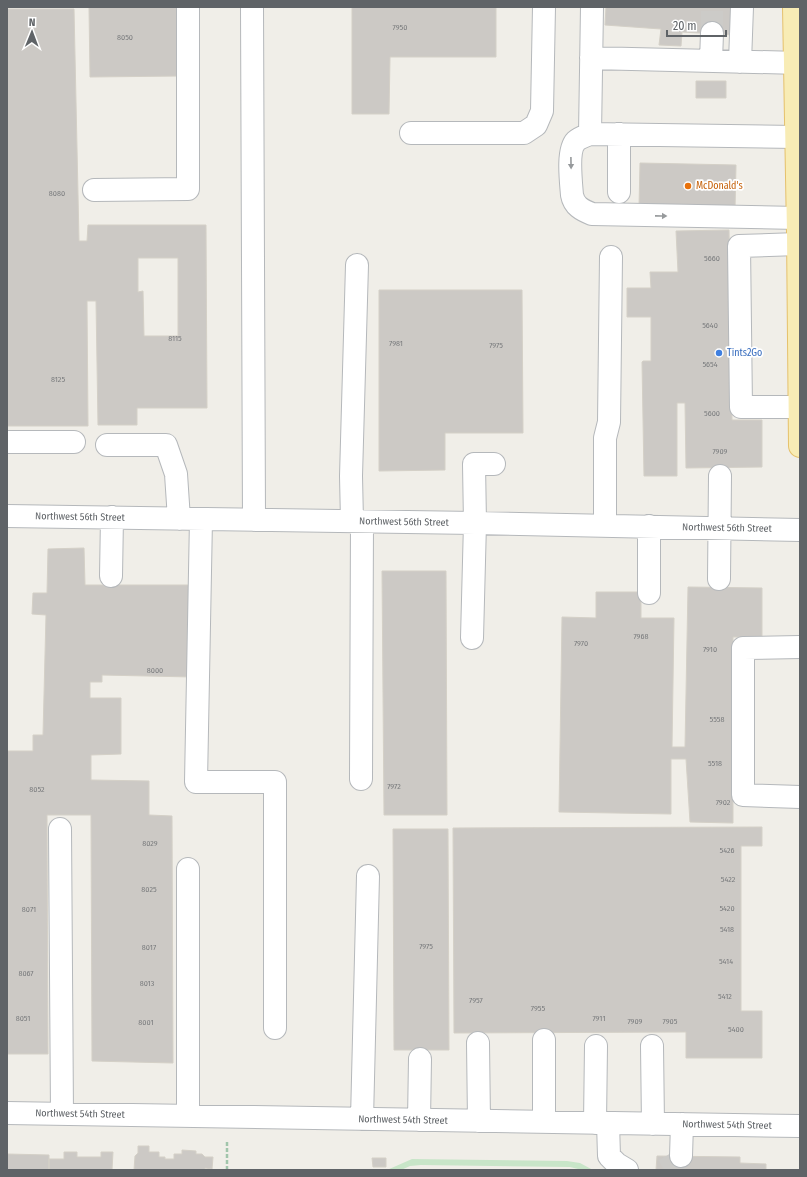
<svg xmlns="http://www.w3.org/2000/svg" width="807" height="1177" font-family="'Fira Sans Condensed',sans-serif">
<rect width="100%" height="100%" fill="#f0eee8"/>
<path fill="#c8e5c8" d="M 412,1159 L 567,1161 L 580,1163 L 593,1170 L 582,1170 L 570,1167 L 421,1165 L 410,1166 L 401,1170 L 387,1170 Z"/>
<path fill="#ccc9c5" stroke="#d4d0c7" fill-rule="evenodd" d="M 89,7 L 179,7 L 180,76 L 90,77 Z
M 352,7 L 496,7 L 496,57 L 390,57 L 389,114 L 352,114 Z
M 606,7 L 735,7 L 734,35 L 682,32 L 681,46 L 659,45 L 661,29 L 605,25 Z
M 7,9 L 74,9 L 79,241 L 87,241 L 88,225 L 206,225 L 207,408 L 137,408 L 137,425 L 98,425 L 96,301 L 87,301 L 88,426 L 7,426 ZM 138,258 L 178,258 L 178,336 L 144,336 L 143,291 L 138,292 Z
M 696,81 L 726,81 L 726,98 L 696,98 Z
M 640,163 L 736,165 L 735,209 L 639,207 Z
M 729,230 L 732,420 L 762,420 L 762,467 L 686,468 L 685,403 L 677,403 L 677,476 L 644,476 L 642,362 L 643,361 L 651,361 L 651,317 L 627,317 L 627,288 L 651,288 L 650,272 L 678,272 L 676,231 Z
M 379,290 L 522,290 L 523,433 L 445,433 L 445,470 L 379,471 Z
M 84,548 L 85,585 L 195,585 L 192,677 L 102,675 L 102,682 L 90,682 L 90,698 L 121,698 L 121,754 L 91,755 L 91,780 L 149,781 L 149,815 L 172,816 L 173,1063 L 92,1061 L 91,815 L 47,815 L 48,1054 L 7,1054 L 7,751 L 33,751 L 33,735 L 43,735 L 46,615 L 32,614 L 33,593 L 47,593 L 48,549 Z
M 382,571 L 446,571 L 447,815 L 384,815 Z
M 688,587 L 762,588 L 762,637 L 733,637 L 733,823 L 690,822 L 686,759 L 671,759 L 671,814 L 559,812 L 562,617 L 596,618 L 596,592 L 641,592 L 641,618 L 674,618 L 672,747 L 685,747 Z
M 762,827 L 762,846 L 741,846 L 741,1011 L 762,1011 L 762,1058 L 686,1058 L 686,1032 L 454,1033 L 453,828 Z
M 393,829 L 448,829 L 449,1050 L 394,1050 Z
M 138,1146 L 149,1146 L 149,1152 L 159,1152 L 159,1157 L 165,1157 L 165,1159 L 174,1159 L 174,1154 L 182,1154 L 182,1150 L 196,1151 L 196,1154 L 202,1154 L 205,1157 L 213,1157 L 212,1169 L 205,1168 L 205,1170 L 134,1170 L 135,1156 L 138,1153 Z
M 64,1152 L 77,1152 L 77,1157 L 101,1157 L 101,1152 L 113,1152 L 112,1170 L 49,1170 L 49,1159 L 64,1159 Z
M 7,1154 L 49,1155 L 49,1170 L 7,1170 Z
M 657,1156 L 740,1157 L 740,1163 L 766,1164 L 766,1170 L 656,1170 Z
M 372,1158 L 386,1158 L 386,1167 L 373,1167 Z"/>
<g fill="none" stroke-linecap="round" stroke-linejoin="round">
<path stroke="#cccbc8" stroke-width="22" stroke-dasharray="22 11" stroke-linecap="butt" d="M 712,33 L 712,7
M 664,1170 L 676,1163 L 681,1156"/>
<defs>
<path id="minor" d="M 252,7 L 254,520
M 592,7 L 590,134 L 796,137
M 591,58 L 800,63
M 711,61 L 712,33
M 740,62 L 742,7
M 411,133 L 524,133 L 536,125 L 542,111 L 544,7
M 590,134 C 585,136 579,138 576,141 C 567,150 571,182 572,195 C 574,206 582,210 592,214 L 798,218
M 619,134 L 619,192
M 94,190 L 188,189 L 188,7
M 798,244 L 739,246 L 741,407 L 799,407
M 7,442 L 74,442
M 107,445 L 166,445 L 176,474 L 179,519
M 7,516 L 475,523 L 800,530
M 201,519 L 196,782 L 275,782 L 275,1028
M 352,521 L 351,476 L 357,265
M 605,526 L 605,438 L 609,422 L 611,257
M 649,526 L 649,593
M 111,576 L 112,517
M 719,579 L 720,476
M 472,638 L 475,523 L 474,464 L 494,464
M 800,647 L 743,648 L 743,795 L 800,797
M 361,779 L 362,522
M 60,829 L 62,1114
M 188,869 L 188,1116
M 544,1040 L 544,1122
M 478,1043 L 479,1121
M 652,1046 L 653,1124
M 7,1113 L 800,1126
M 362,1119 L 368,876
M 419,1120 L 420,1059
M 595,1123 L 596,1046
M 608,1123 L 609,1156 L 617,1164 L 627,1170
M 681,1156 L 682,1124"/>
<path id="major" d="M 794,7 L 798,233 L 800,446"/>
</defs>
<use href="#minor" stroke="#b5b8bb" stroke-width="24"/>
<use href="#major" stroke="#e5c16c" stroke-width="24"/>
<path stroke="#a1c5ab" stroke-width="2.5" stroke-dasharray="4 2" stroke-linecap="butt" d="M 227,1142 L 227,1170"/>
<use href="#minor" stroke="#fff" stroke-width="22"/>
<use href="#major" stroke="#f8ecb5" stroke-width="22"/>
</g>
<defs><path id="oneway-solid" d="M-6-.8H1V-3.2L6.5 0L1 3.2V.8H-6Z"/></defs>
<g fill="#979a9c">
<use href="#oneway-solid" transform="translate(571 163) rotate(89)"/>
<use href="#oneway-solid" transform="translate(661 216) rotate(1)"/>
</g>
<circle fill="#e8710a" stroke="#fff" stroke-width="1.5" cx="688" cy="186" r="4"/>
<circle fill="#3f7fe0" stroke="#fff" stroke-width="1.5" cx="719" cy="353" r="4"/>
<g text-anchor="middle" dominant-baseline="central" stroke-width="3.5" stroke-linejoin="round" paint-order="stroke">
<g font-size="8" fill="#7a7c7e">
<text x="400" y="27">7950</text>
<text x="125" y="37">8050</text>
<text x="57" y="193">8080</text>
<text x="712" y="258">5660</text>
<text x="710" y="325">5640</text>
<text x="175" y="338">8115</text>
<text x="396" y="343">7981</text>
<text x="496" y="345">7975</text>
<text x="710" y="364">5654</text>
<text x="58" y="379">8125</text>
<text x="712" y="413">5600</text>
<text x="720" y="451">7909</text>
<text x="641" y="636">7968</text>
<text x="581" y="643">7970</text>
<text x="710" y="649">7910</text>
<text x="155" y="670">8000</text>
<text x="717" y="719">5558</text>
<text x="715" y="763">5518</text>
<text x="394" y="786">7972</text>
<text x="37" y="789">8052</text>
<text x="723" y="802">7902</text>
<text x="150" y="843">8029</text>
<text x="727" y="850">5426</text>
<text x="728" y="879">5422</text>
<text x="149" y="889">8025</text>
<text x="727" y="908">5420</text>
<text x="29" y="909">8071</text>
<text x="727" y="929">5418</text>
<text x="426" y="946">7975</text>
<text x="149" y="947">8017</text>
<text x="726" y="961">5414</text>
<text x="26" y="973">8067</text>
<text x="147" y="983">8013</text>
<text x="725" y="996">5412</text>
<text x="476" y="1000">7957</text>
<text x="538" y="1008">7955</text>
<text x="23" y="1018">8051</text>
<text x="599" y="1018">7911</text>
<text x="635" y="1021">7909</text>
<text x="670" y="1021">7905</text>
<text x="146" y="1022">8001</text>
<text x="736" y="1029">5400</text>
</g>
<g font-size="10" fill="#c56008" stroke="#fff" text-anchor="start">
<text x="696" y="186">McDonald's</text>
</g>
<g font-size="10" fill="#366cbe" stroke="#fff" text-anchor="start">
<text x="727" y="353">Tints2Go</text>
</g>
<g font-size="10" fill="#5f6367" stroke="#fff">
<text transform="translate(80 517) rotate(1)">Northwest 56th Street</text>
<text transform="translate(404 522) rotate(1)">Northwest 56th Street</text>
<text transform="translate(727 528) rotate(1)">Northwest 56th Street</text>
<text transform="translate(80 1114) rotate(1)">Northwest 54th Street</text>
<text transform="translate(403 1120) rotate(1)">Northwest 54th Street</text>
<text transform="translate(727 1125) rotate(1)">Northwest 54th Street</text>
</g>
</g>
<rect width="807" height="1177" fill="none" stroke="#5f6367" stroke-width="16"/>
<g transform="translate(32 32) rotate(1)" stroke="#ffffff" stroke-width="3" paint-order="stroke">
<path d="M0-3L7 15L0 10L-7 15Z" fill="#5f6367"/>
<text y="-6" font-size="11" font-weight="bold" text-anchor="middle" fill="#5f6367">N</text>
</g>
<path d="M667 30v6h59v-6" fill="none" stroke="#5f6367" stroke-width="2"/>
<text x="673" y="30" font-size="12" fill="#5f6367" stroke="#ffffff" stroke-width="3" paint-order="stroke">20 m</text>
</svg>
